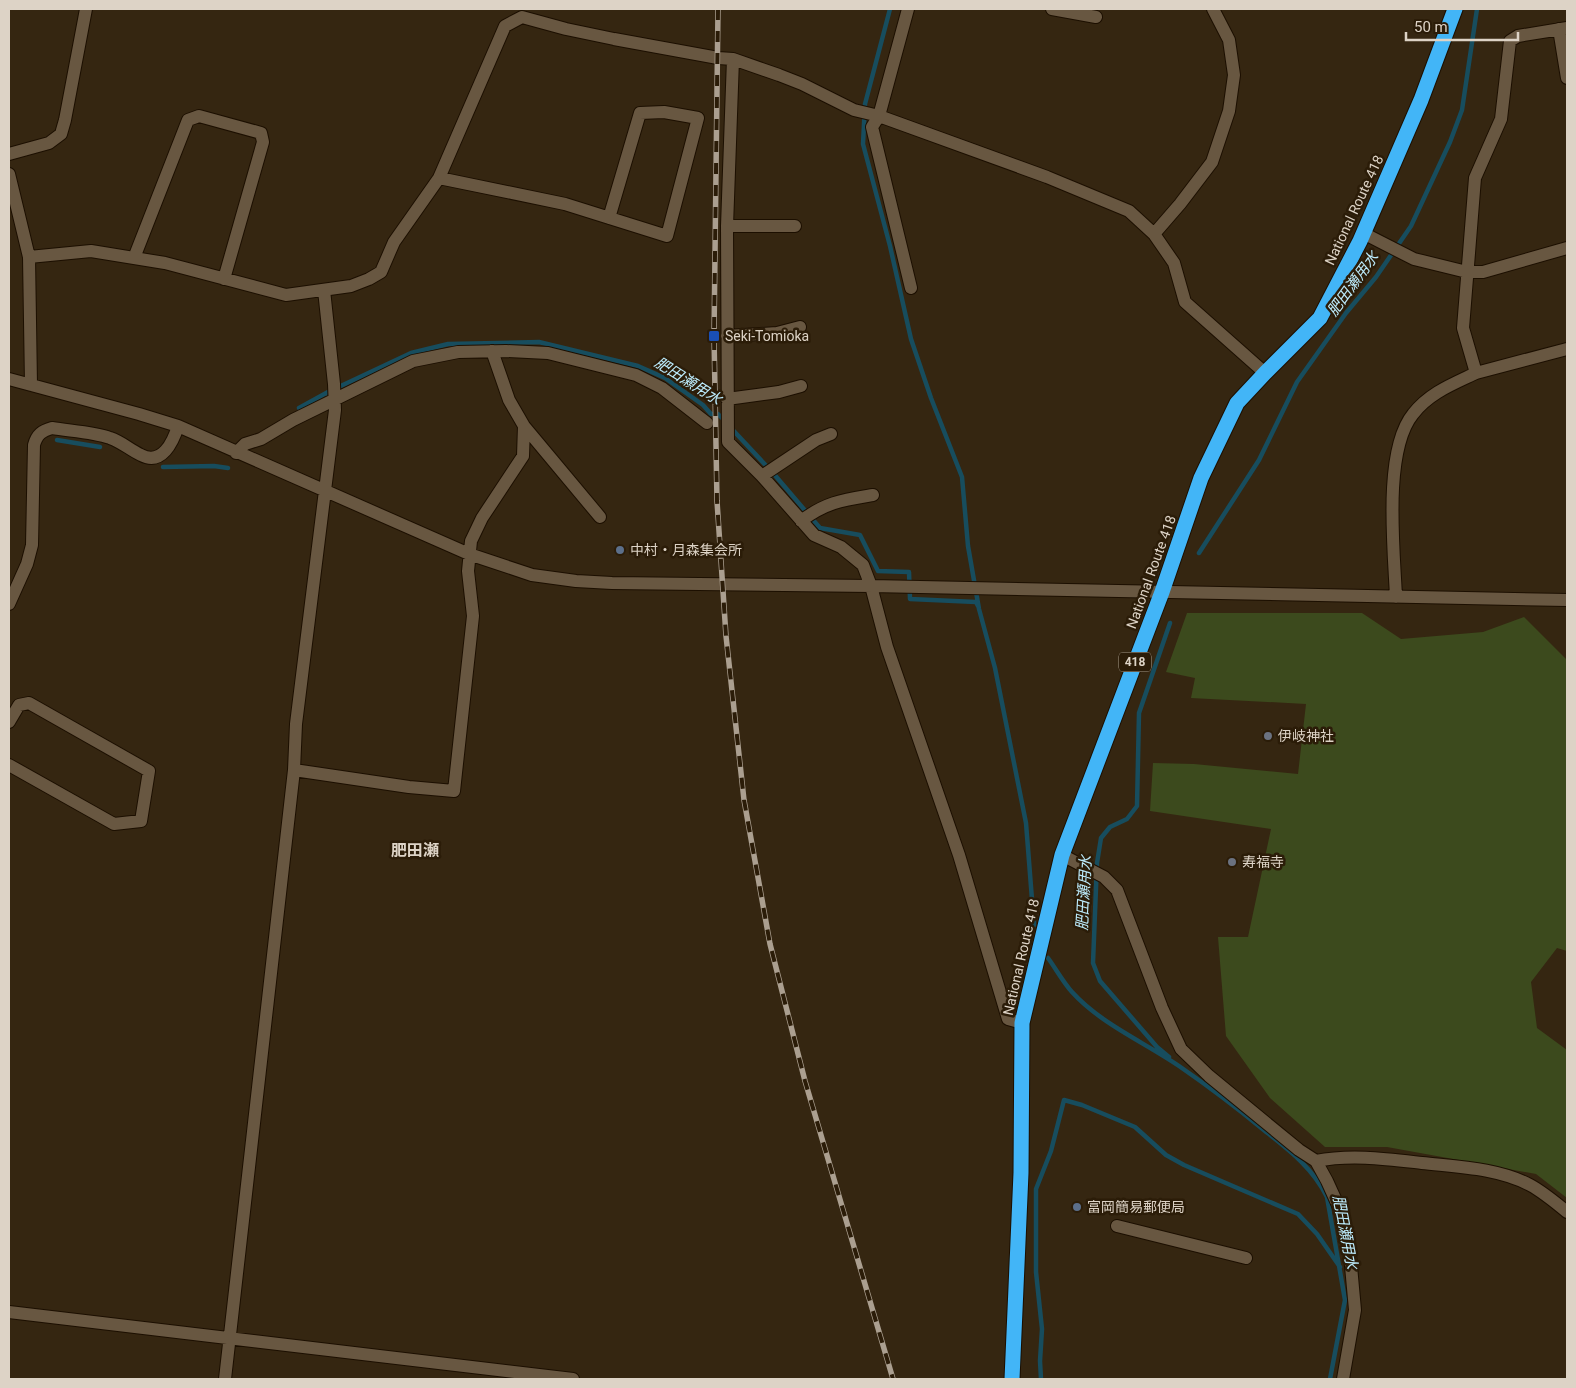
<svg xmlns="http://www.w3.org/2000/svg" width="1576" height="1388" font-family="Roboto,'Noto Sans JP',sans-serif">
<rect width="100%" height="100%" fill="#352611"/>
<path fill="#3c4a1d" d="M 1187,613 L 1362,613 L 1401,639 L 1483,632 L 1524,617 L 1567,660 L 1567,951 L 1557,948 L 1531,982 L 1537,1028 L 1567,1050 L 1567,1198 L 1536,1174 L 1387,1147 L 1325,1147 L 1270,1098 L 1226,1036 L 1218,937 L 1248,937 L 1271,829 L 1150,811 L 1153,763 L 1194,764 L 1298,774 L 1306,704 L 1191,698 L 1195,678 L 1166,672 Z"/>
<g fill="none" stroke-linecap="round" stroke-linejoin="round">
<path stroke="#174d5e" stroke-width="4.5" d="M 890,9 L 865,104 L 863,144 L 890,246 L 911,339 L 931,398 L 962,477 L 968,546 L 979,609 L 995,668 L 1026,823 L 1034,925
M 299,408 L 328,392 L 411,353 L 448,344 L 539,342 L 638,366 L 665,378 L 703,405 L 711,414 L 718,414 L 726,422
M 731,428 L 773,473 L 820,528 L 860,535 L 878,571 L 909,572 L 910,599 L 976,602 L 978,606
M 57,440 L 100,447
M 163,467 L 214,466 L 228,468
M 1199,553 L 1259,460 L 1297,382 L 1346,313 L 1376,277 L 1411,226 L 1450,142 L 1462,110 L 1477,9
M 1048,958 C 1056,969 1063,982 1072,992 C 1101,1024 1144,1042 1179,1066 C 1208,1086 1237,1108 1265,1131 C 1289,1150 1313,1168 1327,1197 L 1345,1300 L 1330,1379
M 1169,1057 L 1157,1047 L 1100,981 L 1093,963 L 1097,863 L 1101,838 L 1110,827 L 1127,819 L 1137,806 L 1139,713 L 1170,623
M 1041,1379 L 1040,1361 L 1042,1329 L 1036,1272 L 1036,1189 L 1051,1151 L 1064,1100 L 1082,1105 L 1135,1127 L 1166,1155 L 1184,1165 L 1298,1214 L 1317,1234 L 1340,1267"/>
<defs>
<path id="minor" d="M 908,9 L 879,116 L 872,127 L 911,288
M 1052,9 L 1096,17
M 1559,29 L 1567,78
M 733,59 L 727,226 L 728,442 L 762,476 L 814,535 L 841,547 L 863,565 L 871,586 L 887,647 L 959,855 L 1008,1019 L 1022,1023
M 9,154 L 49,143 L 61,134 L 65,120 L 86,9
M 9,174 L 29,257 L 31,385
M 439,178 L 565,204 L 667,236 L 698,118 L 664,112 L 640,113 L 609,218
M 727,226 L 795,226
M 1363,233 L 1414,259 L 1467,272 L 1483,272 L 1567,248
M 1154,234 L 1180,204 L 1212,162 L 1229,111 L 1234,75 L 1229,40 L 1213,9
M 29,257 L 91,251 L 165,263 L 286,295 L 351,286 L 369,279 L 381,272 L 394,242 L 439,178 L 505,26 L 522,17 L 566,29 L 614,39 L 718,58 L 733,59 L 779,75 L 802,84 L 854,110 L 879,116 L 1047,177 L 1129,211 L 1154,234 L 1174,263 L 1185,302 L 1265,373
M 134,258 L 188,120 L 199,116 L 261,133 L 263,142 L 224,279
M 727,336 L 777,333 L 800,327
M 1476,373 L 1567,349
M 9,379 L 139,414 L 178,426 L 469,554 L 532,575 L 576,581 L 612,583 L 871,586 L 1567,600
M 727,399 L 779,392 L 801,386
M 524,426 L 600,517
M 236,453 L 245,444 L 261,439 L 293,420 L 413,361 L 458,352 L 506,351 L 548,353 L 636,375 L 662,388 L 707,423
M 762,476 L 816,440 L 831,434
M 801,521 C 826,502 843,500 873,495
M 1396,597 C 1394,550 1383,451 1413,414 C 1429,393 1453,384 1476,373 L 1463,328 L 1475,178 L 1501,119 L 1510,41 L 1518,36 L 1567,28
M 9,604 L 27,564 L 32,545 L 34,445 C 37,434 42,431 52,428 C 70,431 94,432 110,438 C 122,442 130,450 141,455 C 162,466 173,442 178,426
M 9,722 L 19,705 L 29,703 L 149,771 L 141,821 L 114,824 L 9,765
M 294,770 L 409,787 L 454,791 L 473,616 L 468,571 L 471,541 L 482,518 L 523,456 L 524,426 L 509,400 L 492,351
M 1062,855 L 1104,877 L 1117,890 L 1162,1008 L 1181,1049 L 1209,1076 L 1299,1150 L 1316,1161 L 1327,1181 L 1342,1214 L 1350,1255 L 1355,1310 L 1343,1379
M 1316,1161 C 1351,1154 1387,1159 1422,1163 C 1458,1167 1497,1168 1530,1185 C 1543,1192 1555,1202 1567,1212
M 1117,1226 L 1246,1258
M 9,1312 L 573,1379
M 225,1379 L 294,770 L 296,724 L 335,410 L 334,384 L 324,290"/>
<path id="highway" d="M 1012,1379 L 1021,1173 L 1022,1023 L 1062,855 L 1162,592 L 1201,478 L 1237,403 L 1265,373 L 1320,318 L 1360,241 L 1421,100 L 1455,9"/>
</defs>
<use href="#minor" stroke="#1c0f00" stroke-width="14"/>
<use href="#highway" stroke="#1c0f00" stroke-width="17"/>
<use href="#minor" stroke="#685741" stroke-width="12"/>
<use href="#highway" stroke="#42b5f7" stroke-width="15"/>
<defs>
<path id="rail" d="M 718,9 L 714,336 L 717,501 L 726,636 L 744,800 L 770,944 L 805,1081 L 893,1379"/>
</defs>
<use href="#rail" stroke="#ab9f90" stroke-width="5.5"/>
<use href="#rail" stroke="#2b1c08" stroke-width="4" stroke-dasharray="11" stroke-linecap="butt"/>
</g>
<rect fill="#1a4fb4" stroke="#2b1c08" stroke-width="2" x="708" y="330" width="12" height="12" rx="2.5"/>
<g fill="#5c6f8a" stroke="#2b1c08" stroke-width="2">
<circle cx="620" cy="550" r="5"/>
<circle cx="1077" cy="1207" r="5"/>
</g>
<g fill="#6b7280" stroke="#2b1c08" stroke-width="2">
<circle cx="1268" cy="736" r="5"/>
<circle cx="1232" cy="862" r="5"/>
</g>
<g text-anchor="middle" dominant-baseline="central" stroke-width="5" stroke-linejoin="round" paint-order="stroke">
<rect fill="#2b1c08" stroke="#a89c8d" stroke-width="1" x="1119" y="652.5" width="32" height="19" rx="4"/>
<g font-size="12" font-weight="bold" fill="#ddd3c6">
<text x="1135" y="662">418</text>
</g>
<g font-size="14" fill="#ddd3c6" stroke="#2b1c08">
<text transform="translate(1354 210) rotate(-65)">National Route 418</text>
<text transform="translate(1151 572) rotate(-70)">National Route 418</text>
<text transform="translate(1021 957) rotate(-77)">National Route 418</text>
</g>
<g font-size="14" fill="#ddd3c6" stroke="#2b1c08" text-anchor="start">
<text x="725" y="336">Seki-Tomioka</text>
<text x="630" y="550">中村・月森集会所</text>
<text x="1278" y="736">伊岐神社</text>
<text x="1242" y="862">寿福寺</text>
<text x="1087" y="1207">富岡簡易郵便局</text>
</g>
<g font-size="15" font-style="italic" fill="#bcebfc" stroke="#2b1c08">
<text transform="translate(1353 284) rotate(-54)">肥田瀬用水</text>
<text transform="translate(688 381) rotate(32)">肥田瀬用水</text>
<text transform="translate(1084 893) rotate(-87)">肥田瀬用水</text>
<text transform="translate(1345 1232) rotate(79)">肥田瀬用水</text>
</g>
<g font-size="16" font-weight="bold" fill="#ddd3c6" stroke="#2b1c08">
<text x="415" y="850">肥田瀬</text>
</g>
</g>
<rect width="1576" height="1388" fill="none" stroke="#ddd3c6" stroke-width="20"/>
<path d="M1406 32v8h112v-8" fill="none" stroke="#ddd3c6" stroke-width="2.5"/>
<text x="1414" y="32" font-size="15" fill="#ddd3c6" stroke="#2b1c08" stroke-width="4" paint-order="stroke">50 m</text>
</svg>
